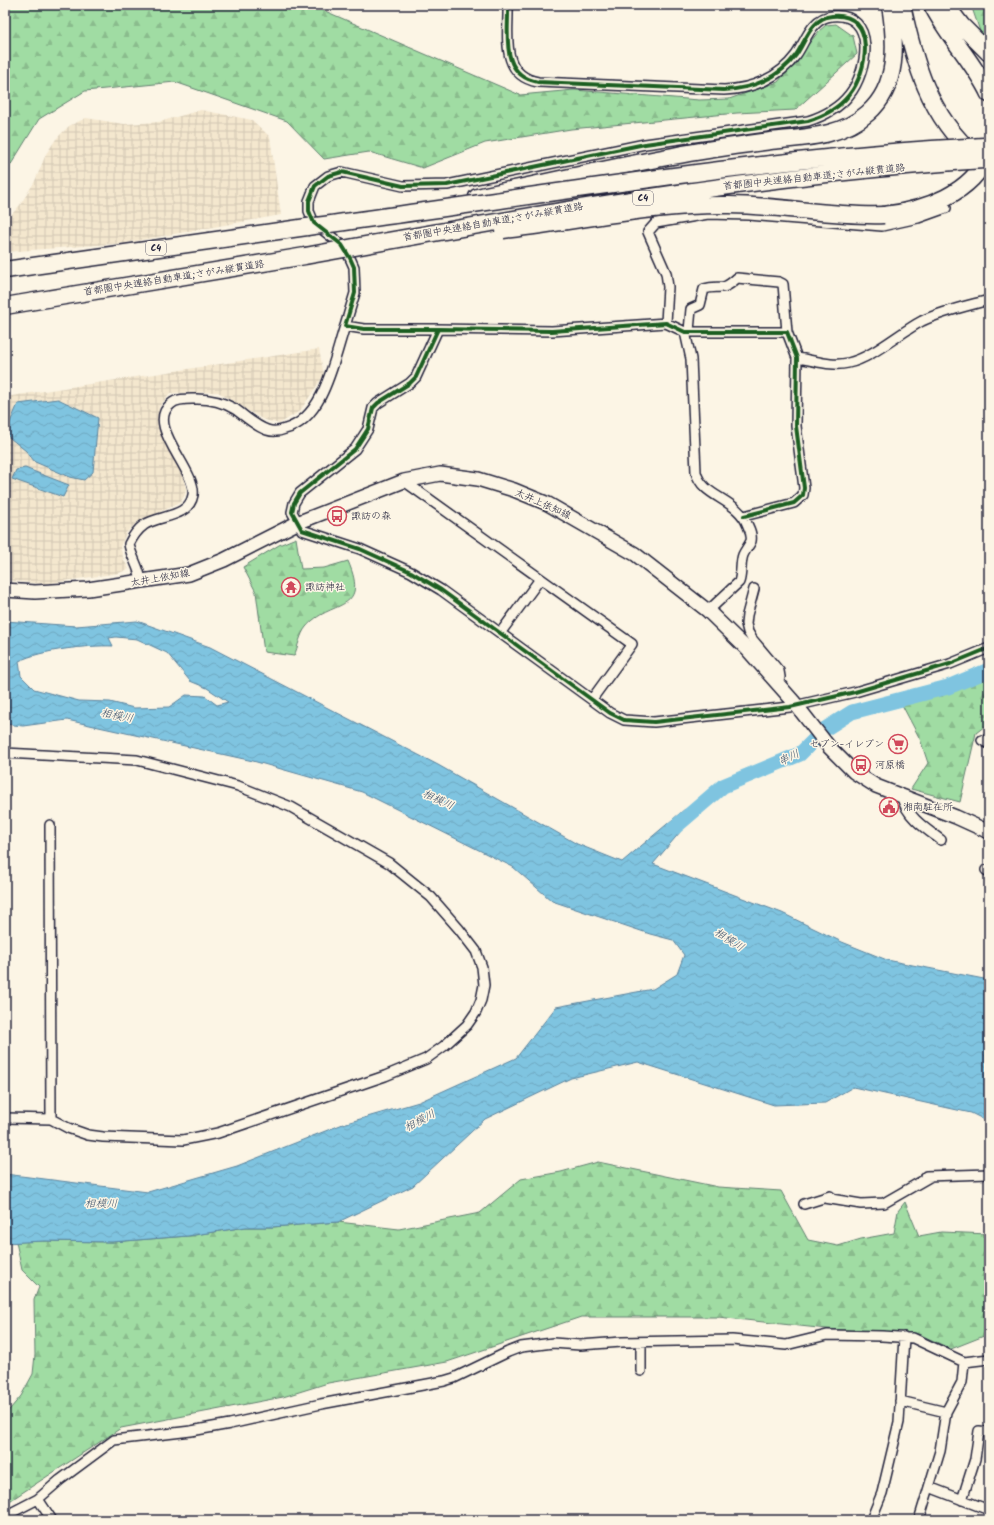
<svg xmlns="http://www.w3.org/2000/svg" width="994" height="1525" font-family="Kalam,'Klee One',sans-serif">
<defs>
<pattern id="industrial-grid" width="8" height="8" patternUnits="userSpaceOnUse"><rect width="8" height="8" fill="#f4e7ce"/><path d="M0 4h8M4 0v8" fill="none" stroke="#d1c6b2"/></pattern>
<pattern id="forest-firs" width="22" height="20" patternUnits="userSpaceOnUse"><rect width="22" height="20" fill="#a0dca3"/><path d="M5 1l3.5 6h-7zM16 11l3.5 6h-7z" fill="#8abc8d"/></pattern>
<pattern id="water-waves" width="16" height="10" patternUnits="userSpaceOnUse"><rect width="16" height="10" fill="#7fc4e0"/><path d="M0 5q4-4 8 0t8 0" fill="none" stroke="#6da8c1"/></pattern>
</defs>
<rect width="100%" height="100%" fill="#fcf5e5"/>
<filter id="ink" filterUnits="userSpaceOnUse"><feTurbulence type="fractalNoise" baseFrequency=".025" numOctaves="2"/><feDisplacementMap in="SourceGraphic" scale="8" xChannelSelector="R" yChannelSelector="G"/><feConvolveMatrix kernelMatrix="1 2 1 2 8 2 1 2 1" color-interpolation-filters="sRGB"/></filter>
<g filter="url(#ink)">
<path fill="url(#industrial-grid)" d="M 201,110 L 252,120 L 270,137 L 281,215 L 124,243 L 5,252 L 5,222 L 20,205 L 35,181 L 46,154 L 56,139 L 69,126 L 86,118 L 124,124 L 159,122 Z
M 319,349 L 324,375 L 300,411 L 279,424 L 262,419 L 218,392 L 170,393 L 159,407 L 158,427 L 183,477 L 186,489 L 185,495 L 180,503 L 137,522 L 126,533 L 120,547 L 124,560 L 129,569 L 119,573 L 43,584 L 5,580 L 5,397 Z"/>
<path fill="url(#forest-firs)" stroke="#617f6f" d="M 5,5 L 311,5 L 520,95 L 574,90 L 699,100 L 729,99 L 778,82 L 819,31 L 826,25 L 836,24 L 853,36 L 857,54 L 795,110 L 737,113 L 571,129 L 485,143 L 423,168 L 369,152 L 324,159 L 287,121 L 175,82 L 85,91 L 39,119 L 5,174 Z
M 971,5 L 989,5 L 989,48 L 983,40 Z
M 296,538 L 301,569 L 324,568 L 348,561 C 371,614 329,599 306,627 C 300,634 298,647 294,656 L 264,652 L 256,592 L 243,567 L 279,545 Z
M 989,663 L 989,723 L 976,733 L 960,802 L 911,789 L 928,763 L 920,739 L 900,701 L 981,669 Z
M 598,1162 L 718,1187 L 781,1191 L 808,1240 L 838,1246 L 861,1239 L 894,1233 L 898,1211 L 905,1202 L 919,1236 L 941,1232 L 989,1234 L 989,1334 L 951,1349 L 921,1335 L 827,1329 L 718,1317 L 581,1317 L 447,1362 L 328,1383 L 283,1397 L 121,1428 L 5,1504 L 5,1415 L 21,1396 L 33,1374 L 35,1355 L 34,1300 L 39,1287 L 22,1270 L 16,1242 L 44,1241 L 112,1242 L 188,1236 L 246,1227 L 272,1227 L 338,1222 L 399,1229 L 480,1213 L 521,1179 L 561,1172 Z"/>
<path fill="url(#water-waves)" stroke="#5a839e" fill-rule="evenodd" d="M 58,399 L 98,418 L 93,472 L 84,480 L 70,477 L 35,462 L 26,451 L 5,434 L 18,404 Z
M 25,468 L 69,485 L 63,497 L 12,479 L 16,470 Z
M 5,621 L 76,626 L 137,621 L 210,647 L 438,765 L 577,844 L 622,862 L 685,809 L 692,818 L 653,864 L 782,913 L 842,942 L 887,960 L 989,980 L 989,1122 L 971,1113 L 853,1087 L 825,1103 L 774,1105 L 638,1062 L 571,1078 L 485,1119 L 413,1186 L 338,1222 L 272,1227 L 246,1227 L 188,1236 L 112,1242 L 44,1241 L 5,1243 L 5,1174 L 148,1192 L 237,1166 L 343,1124 L 419,1102 L 516,1058 L 556,1007 L 653,989 L 677,974 L 684,955 L 673,940 L 650,934 L 552,901 L 513,867 L 362,792 L 253,761 L 67,720 L 23,726 L 5,724 ZM 116,637 L 137,639 L 167,653 L 190,681 L 207,688 L 228,702 L 217,705 L 205,696 L 186,695 L 169,707 L 134,708 L 110,702 L 79,701 L 34,689 L 21,676 L 19,661 C 41,650 88,645 113,646 L 109,638 Z"/>
<g fill="none" stroke-linecap="round" stroke-linejoin="round">
<path stroke="#7fc4e0" stroke-width="15" d="M 674,828 L 723,786 L 800,754 L 825,729 L 852,712 L 948,687 L 989,670"/>
<defs>
<path id="street" d="M 666,323 L 668,287 L 666,273 L 648,232 L 656,223 L 708,214 L 749,215 L 882,226 L 918,218 L 946,208
M 438,329 L 364,329 L 345,326 L 355,293 L 354,267 L 350,258 L 342,245 L 314,223 L 309,211 L 309,201 L 315,186 L 328,176 L 342,172 L 403,186 L 447,185 L 645,144 L 808,121 C 824,116 838,109 849,95 C 868,72 878,12 832,16 C 811,18 806,41 796,55 C 779,78 752,89 724,90 L 538,82 C 499,75 509,34 508,5
M 689,331 L 691,309 L 700,305 L 704,289 C 721,284 721,293 737,278 L 779,282 L 783,284 L 787,332
M 685,332 L 691,359 L 696,472 C 702,498 738,498 748,526 C 750,530 752,536 751,541 C 749,546 745,550 743,555 C 740,563 742,574 739,582 L 708,611
M 797,358 C 814,360 831,367 848,363 C 872,358 899,333 922,321 C 943,311 967,306 989,300
M 404,481 L 632,644 L 592,699
M 744,516 L 794,503 L 803,495 L 804,488 L 796,426 L 797,358 L 787,332 L 685,332 L 666,323 L 552,331 L 438,329 L 416,377 L 410,383 L 378,403 L 373,408 L 368,429 L 355,449 L 300,493 L 294,503 L 292,512 L 302,530 L 360,549 L 411,572 L 441,590 L 610,713 L 624,720 L 654,722 L 790,707 L 855,692 L 950,664 L 989,648
M 141,581 C 140,568 131,557 129,544 C 133,536 137,530 144,525 C 159,515 189,518 193,495 C 197,470 144,425 171,404 C 177,398 189,399 197,399 C 210,399 223,402 235,409 C 245,416 255,426 267,430 C 273,432 280,431 285,429 C 324,419 334,359 345,326
M 754,589 L 747,615 L 746,624 L 748,632 L 752,639 L 779,671 L 780,677 L 778,683
M 501,632 L 540,579
M 982,740 L 989,744
M 5,753 L 137,760 L 238,786 L 291,807 L 389,863 L 431,897 L 459,929 L 476,951 L 482,967 L 484,985 L 481,1000 L 476,1012 L 467,1025 L 444,1046 L 426,1059 L 385,1076 L 218,1133 L 183,1140 L 103,1137 L 88,1135 L 68,1128 L 51,1119 L 5,1118
M 902,797 C 906,816 926,829 941,840
M 50,825 L 51,1119
M 986,870 L 989,872
M 926,1176 L 989,1174
M 825,1198 L 861,1204 L 884,1203 L 931,1176
M 804,1204 L 830,1196
M 641,1343 L 641,1371
M 900,1401 L 946,1412
M 929,1487 L 989,1510
M 38,1499 L 52,1520
M 962,1500 L 975,1459 L 979,1431 L 989,1432
M 5,1516 L 38,1499 L 60,1480 L 114,1440 L 191,1431 L 230,1424 L 321,1404 L 444,1381 L 454,1378 L 508,1352 L 521,1347 L 553,1343 L 580,1345 L 622,1342 L 732,1340 L 786,1345 L 827,1335 L 882,1336 L 913,1338 L 964,1362 L 989,1359
M 871,1520 L 882,1493 L 899,1422 L 904,1337
M 919,1520 L 940,1451 L 946,1412 L 962,1382 L 964,1362"/>
<path id="secondary" d="M 5,590 L 35,592 L 88,589 L 189,574 L 224,560 L 297,523 L 404,481 L 440,474 L 478,479 L 514,490 L 548,504 L 635,554 L 708,611 L 746,648 L 793,701 L 829,747 L 854,772 L 876,786 L 956,817 L 989,832"/>
<path id="highway" d="M 902,5 C 914,61 929,117 975,155
M 932,5 C 948,37 974,62 989,94
M 946,5 L 962,26 L 989,53
M 477,197 C 543,183 607,168 673,156 C 703,150 733,146 763,142 C 799,137 839,139 868,113 C 899,86 896,42 890,5
M 884,215 C 925,210 972,194 989,153
M 5,270 L 307,227
M 5,306 L 305,256"/>
</defs>
<use href="#street" stroke="#22223b" stroke-width="12"/>
<use href="#secondary" stroke="#22223b" stroke-width="16"/>
<use href="#highway" stroke="#22223b" stroke-width="19"/>
<use href="#street" stroke="#fcf5e5" stroke-width="9"/>
<use href="#secondary" stroke="#fcf5e5" stroke-width="13"/>
<use href="#highway" stroke="#fcf5e5" stroke-width="16"/>
<defs>
<path id="highway-bridge" d="M 307,227 C 532,198 757,157 984,146
M 503,230 C 578,221 654,204 729,205 C 781,205 832,217 884,215
M 305,256 C 530,215 755,175 984,160"/>
</defs>
<use href="#highway-bridge" stroke="#22223b" stroke-width="19" stroke-linecap="butt"/>
<use href="#highway-bridge" stroke="#fcf5e5" stroke-width="16"/>
<defs>
<path id="cycleway" d="M 438,329 L 364,329 L 345,326 L 355,293 L 354,267 L 350,258 L 342,245 L 314,223 L 309,211 L 309,201 L 315,186 L 328,176 L 342,172 L 403,186 L 447,185 L 645,144 L 808,121 C 824,116 838,109 849,95 C 868,72 878,12 832,16 C 811,18 806,41 796,55 C 779,78 752,89 724,90 L 538,82 C 499,75 509,34 508,5
M 744,516 L 794,503 L 803,495 L 804,488 L 796,426 L 797,358 L 787,332 L 685,332 L 666,323 L 552,331 L 438,329 L 416,377 L 410,383 L 378,403 L 373,408 L 368,429 L 355,449 L 300,493 L 294,503 L 292,512 L 302,530 L 360,549 L 411,572 L 441,590 L 610,713 L 624,720 L 654,722 L 790,707 L 855,692 L 950,664 L 989,648"/>
</defs>
<use href="#cycleway" stroke="#fcf5e5" stroke-width="6"/>
<use href="#cycleway" stroke="#1b5e20" stroke-width="4"/>
</g>
</g>
<defs>
<symbol id="bus-ring" viewBox="-11 -11 22 22"><circle r="9.5" fill="#fcf5e5" stroke="#d1495b" stroke-width="1.5"/><path d="M-5-6H5V4H4V6H2V4H-2V6H-4V4H-5ZM-3.5-4V0h7V-4ZM-3.5 1.2v1.5H-2V1.2ZM2 1.2v1.5H3.5V1.2Z" fill="#d1495b"/></symbol>
<symbol id="temple-ring" viewBox="-11 -11 22 22"><circle r="9.5" fill="#fcf5e5" stroke="#d1495b" stroke-width="1.5"/><path d="M0-6L5-2H3V0L6.5 2.5H4V6H1.5V3h-3V6H-4V2.5H-6.5L-3 0V-2H-5Z" fill="#d1495b"/></symbol>
<symbol id="supermarket-ring" viewBox="-11 -11 22 22"><circle r="9.5" fill="#fcf5e5" stroke="#d1495b" stroke-width="1.5"/><path d="M-6-5.5h2.5l.6 2H6L4.5 2H-2.5L-4.4-4H-6ZM-1.5 3.2a1.3 1.3 0 1 0 .1 0ZM3 3.2a1.3 1.3 0 1 0 .1 0Z" fill="#d1495b"/></symbol>
<symbol id="civic-ring" viewBox="-11 -11 22 22"><circle r="9.5" fill="#fcf5e5" stroke="#d1495b" stroke-width="1.5"/><path d="M-.6-6.5H3V-4.5H.6V-3L4-1V1h2V6H-6V1h2V-1L-.6-3ZM-1.2 2.5V6h2.4V2.5Z" fill="#d1495b"/></symbol>
</defs>
<g fill-rule="evenodd">
<use href="#bus-ring" x="326" y="505" width="22" height="22"/>
<use href="#temple-ring" x="280" y="576" width="22" height="22"/>
<use href="#supermarket-ring" x="887" y="733" width="22" height="22"/>
<use href="#bus-ring" x="850" y="754" width="22" height="22"/>
<use href="#civic-ring" x="878" y="796" width="22" height="22"/>
</g>
<g text-anchor="middle" dominant-baseline="central" stroke-width="3" stroke-linejoin="round" paint-order="stroke">
<g fill="#fcf5e5" stroke="#63616e" stroke-width="1">
<rect x="633" y="191" width="20" height="14" rx="3"/>
<rect x="146" y="241" width="20" height="14" rx="3"/>
</g>
<g font-size="9" font-weight="bold" fill="#22223b">
<text x="643" y="198">C4</text>
<text x="156" y="248">C4</text>
</g>
<g font-size="10" fill="#22223b" stroke="#fcf5e5">
<text transform="translate(814 177) rotate(-6)">首都圏中央連絡自動車道;さがみ縦貫道路</text>
<text transform="translate(493 222) rotate(-10)">首都圏中央連絡自動車道;さがみ縦貫道路</text>
<text transform="translate(174 278) rotate(-9)">首都圏中央連絡自動車道;さがみ縦貫道路</text>
<text transform="translate(543 504) rotate(24)">太井上依知線</text>
<text transform="translate(160 578) rotate(-10)">太井上依知線</text>
</g>
<g font-size="10" fill="#22223b" stroke="#fcf5e5" text-anchor="start">
<text x="351" y="516">諏訪の森</text>
<text x="305" y="587">諏訪神社</text>
<text x="884" y="744" text-anchor="end">セブン-イレブン</text>
<text x="875" y="765">河原橋</text>
<text x="903" y="807">湘南駐在所</text>
</g>
<g font-size="11" font-style="italic" fill="#3e536d" stroke="#fcf5e5">
<text transform="translate(117 716) rotate(11)">相模川</text>
<text transform="translate(789 758) rotate(-26)">串川</text>
<text transform="translate(438 800) rotate(25)">相模川</text>
<text transform="translate(729 940) rotate(33)">相模川</text>
<text transform="translate(420 1121) rotate(-28)">相模川</text>
<text transform="translate(101 1204) rotate(1)">相模川</text>
</g>
</g>
<rect width="994" height="1525" fill="none" stroke="#fcf5e5" stroke-width="20"/>
<rect x="10" y="10" width="974" height="1505" fill="none" stroke="#22223b" stroke-width="1.5" filter="url(#ink)"/>
</svg>
